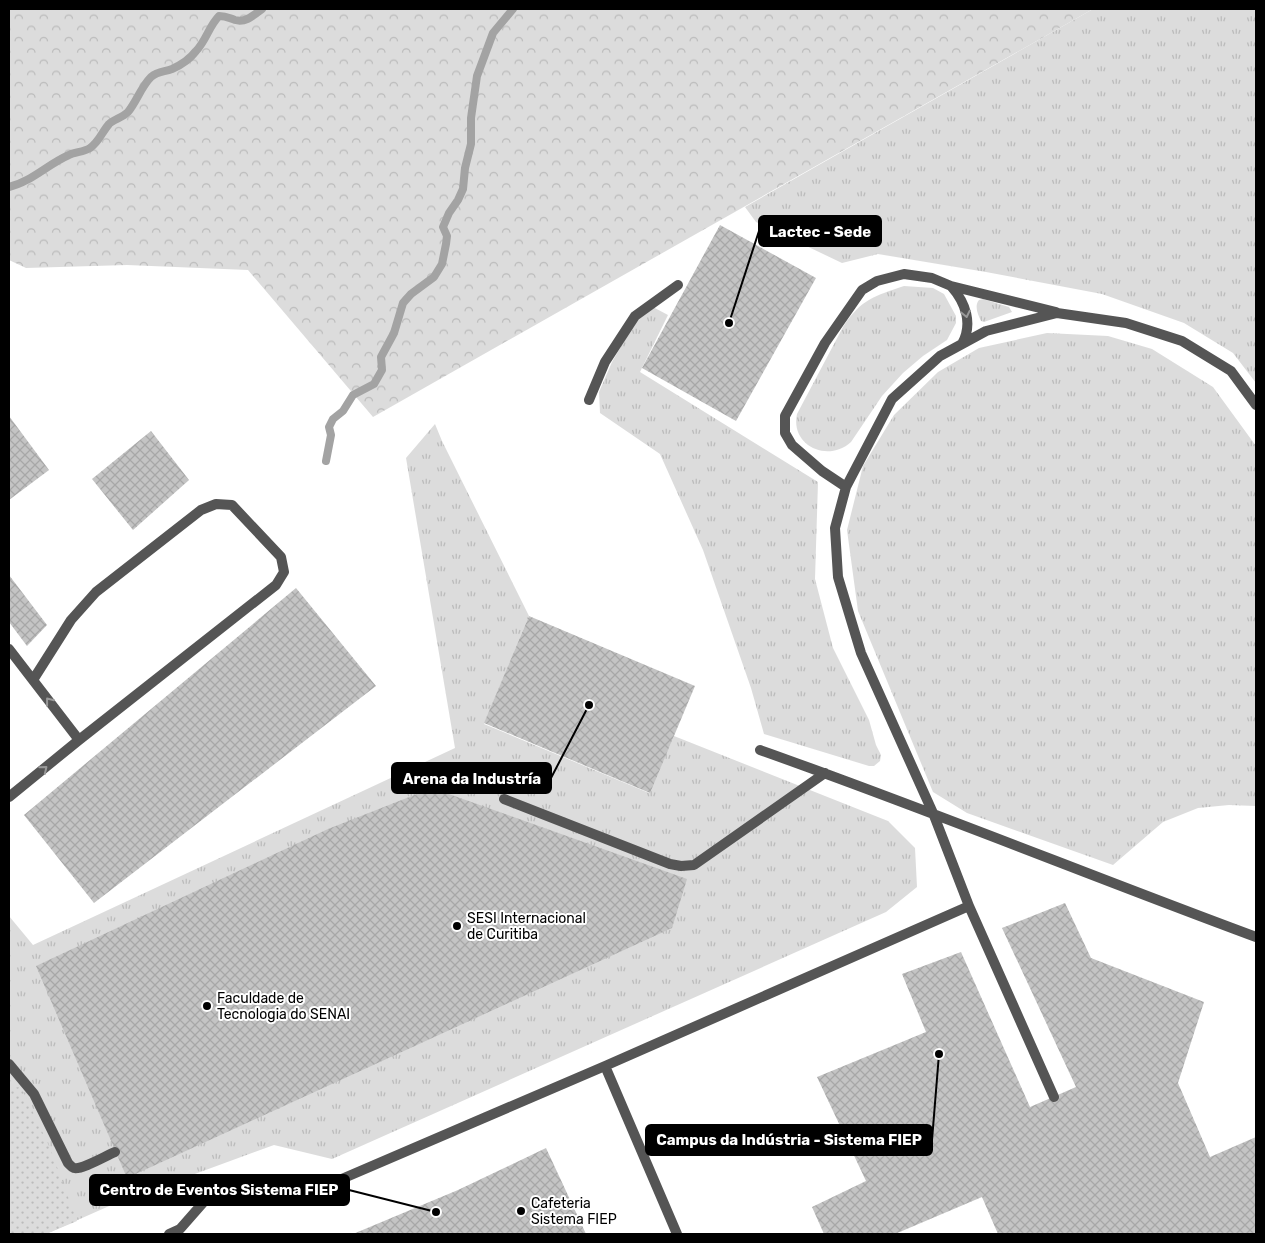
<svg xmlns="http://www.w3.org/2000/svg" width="1265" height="1243" font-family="Rubik,sans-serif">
<defs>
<pattern id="grass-tufts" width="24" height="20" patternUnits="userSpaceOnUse" patternTransform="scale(1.25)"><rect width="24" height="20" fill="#dcdcdc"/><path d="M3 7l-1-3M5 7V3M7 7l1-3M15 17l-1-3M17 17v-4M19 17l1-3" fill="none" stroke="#bbb"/></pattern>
<pattern id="forest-crowns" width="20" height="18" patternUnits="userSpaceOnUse" patternTransform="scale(1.25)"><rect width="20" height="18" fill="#dcdcdc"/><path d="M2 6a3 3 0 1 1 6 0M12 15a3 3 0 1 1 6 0" fill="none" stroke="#bbb"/></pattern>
<pattern id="park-dots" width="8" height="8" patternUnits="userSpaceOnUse" patternTransform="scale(1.25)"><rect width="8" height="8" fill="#dcdcdc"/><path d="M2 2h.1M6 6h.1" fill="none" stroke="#bbb" stroke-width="1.8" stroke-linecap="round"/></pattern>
<pattern id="building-cross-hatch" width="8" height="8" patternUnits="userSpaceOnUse" patternTransform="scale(1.25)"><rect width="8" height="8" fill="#c4c4c4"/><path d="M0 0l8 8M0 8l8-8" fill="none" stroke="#a7a7a7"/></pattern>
</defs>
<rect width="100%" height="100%" fill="#fff"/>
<path fill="url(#grass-tufts)" d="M 1093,9 L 1256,9 L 1256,383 L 1233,353 L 1184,323 L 1102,294 L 986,272 L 878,254 L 842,263 L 756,222 L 745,207 Z
M 904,286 L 933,288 L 944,294 L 956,316 L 956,323 L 947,340 L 923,356 L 903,373 L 882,396 L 851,442 C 828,463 790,446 797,414 L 843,327 C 861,299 875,296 904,286 Z
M 983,299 L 1009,307 L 1012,312 L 984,322 L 981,321 C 978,315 974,306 979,300 Z
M 651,306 L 668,315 L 640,372 L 818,482 L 815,579 L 833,648 L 869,720 L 876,745 L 881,755 L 880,761 L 874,766 L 869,766 L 764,734 L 751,688 L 703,550 L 660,454 L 600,413 L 599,392 L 612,362 L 635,322 Z
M 1047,333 L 1108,336 L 1152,349 L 1213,387 L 1256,446 L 1256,806 L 1229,805 L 1198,808 L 1163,822 L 1113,865 L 967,813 L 933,792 L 858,611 L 847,530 L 863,466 L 894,415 L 938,372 L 979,348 Z
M 435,424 L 442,441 L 529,616 L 484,724 L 649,793 L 674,736 L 888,821 L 915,848 L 917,887 L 886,912 L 332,1159 L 274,1145 L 116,1203 L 46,1234 L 9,1234 L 9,916 L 33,945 L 455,748 L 406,458 Z"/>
<path fill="url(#forest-crowns)" d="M 9,9 L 1093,9 L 373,417 L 248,270 L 127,265 L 26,268 L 9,260 Z"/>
<path fill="url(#park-dots)" d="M 21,1087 L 50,1148 L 77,1221 L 46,1234 L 9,1234 L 9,1088 Z"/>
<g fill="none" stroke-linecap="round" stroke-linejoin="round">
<path stroke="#a3a3a3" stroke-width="8" d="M 9,187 C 31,182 48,164 69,155 C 75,152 84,152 90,148 C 99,142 102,132 109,124 C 114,119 122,118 128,112 C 137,101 141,87 151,77 C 158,71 164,72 172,69 C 181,65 190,59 196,51 C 206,41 209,26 219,16 C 226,16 229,18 235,20 C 246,23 254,15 262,9
M 326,461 L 331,435 L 329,427 L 333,419 L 343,411 L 353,395 L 374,384 L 382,370 L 381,357 L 394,333 L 403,303 L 411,294 L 434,277 L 442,264 L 446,244 L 447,236 L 443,227 L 449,213 L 458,200 L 463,189 L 465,168 L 471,144 L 471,118 L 477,76 L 493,33 L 513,9"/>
</g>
<path fill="url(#building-cross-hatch)" d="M 720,225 L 816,278 L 736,421 L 642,368 Z
M 9,416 L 49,470 L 9,500 Z
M 151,431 L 189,480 L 133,530 L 92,479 Z
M 9,575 L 47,625 L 27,646 L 9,622 Z
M 296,588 L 376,686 L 94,903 L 24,815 Z
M 529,616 L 695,686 L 650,793 L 484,723 Z
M 432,788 L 687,879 L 672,928 L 127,1178 L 36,966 L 328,829 Z
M 1065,903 L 1091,958 L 1204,1002 L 1178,1083 L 1210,1157 L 1256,1137 L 1256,1234 L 998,1234 L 982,1197 L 895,1234 L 824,1234 L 812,1207 L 866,1181 L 817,1077 L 926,1032 L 902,974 L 961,952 L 1030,1107 L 1076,1087 L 1002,928 Z
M 546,1148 L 586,1234 L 353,1234 L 458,1190 Z"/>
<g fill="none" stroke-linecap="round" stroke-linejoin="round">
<path stroke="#555" stroke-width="10" d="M 951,286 C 966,303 973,324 962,344
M 589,400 L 605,362 L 635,316 L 678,285
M 846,487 L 822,471 L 792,445 L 785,433 L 785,416 L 825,343 L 862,290 L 877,281 L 904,274 L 932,278 L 951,286 L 1056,312
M 9,649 L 79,740
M 760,750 C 927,809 1091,876 1256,937
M 9,797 L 79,740 L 276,585 L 284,572 L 281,557 L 232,505 L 216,504 L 201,510 L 96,592 L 71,620 L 33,680
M 504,799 L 670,864 L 681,866 L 694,865 L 825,773
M 969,906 L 1054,1097
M 9,1064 L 34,1094 L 68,1163 C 70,1165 71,1167 74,1168 C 82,1170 107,1155 115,1152
M 605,1066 L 677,1234
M 169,1234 L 180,1229 L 209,1196 L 250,1180 L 283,1189 L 316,1190 L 605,1066 L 969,906 L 933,813 L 861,653 L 838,577 L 835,528 L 846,487 L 892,399 L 940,356 L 986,331 L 1057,313 L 1126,323 L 1182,341 L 1231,371 L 1256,405"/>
</g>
<defs><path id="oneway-chevron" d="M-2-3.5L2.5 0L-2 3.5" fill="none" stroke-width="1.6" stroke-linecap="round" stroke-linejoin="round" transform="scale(1.25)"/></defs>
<g stroke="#999">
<use href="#oneway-chevron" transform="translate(966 314) rotate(78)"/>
<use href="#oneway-chevron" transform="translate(49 701) rotate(-128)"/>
<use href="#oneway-chevron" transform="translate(44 769) rotate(-39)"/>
</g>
<g fill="#000" stroke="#fff" stroke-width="2">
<circle cx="457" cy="926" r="5"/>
<circle cx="207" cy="1006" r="5"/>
<circle cx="521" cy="1211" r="5"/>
</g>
<g text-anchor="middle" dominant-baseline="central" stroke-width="4" stroke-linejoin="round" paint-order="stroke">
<g font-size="14" fill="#000" stroke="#fff" text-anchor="start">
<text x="467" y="918">SESI Internacional<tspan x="467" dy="16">de Curitiba</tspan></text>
<text x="217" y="998">Faculdade de<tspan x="217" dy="16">Tecnologia do SENAI</tspan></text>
<text x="531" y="1203">Cafeteria<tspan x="531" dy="16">Sistema FIEP</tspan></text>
</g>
</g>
<path fill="none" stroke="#000" stroke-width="2" d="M729 323L759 231M589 705L551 778M939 1054L932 1140M436 1212L349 1190"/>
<g fill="#000" stroke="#fff" stroke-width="2">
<circle cx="729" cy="323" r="5"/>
<circle cx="589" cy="705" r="5"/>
<circle cx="939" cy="1054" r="5"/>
<circle cx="436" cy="1212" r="5"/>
</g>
<g fill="#000" stroke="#000" stroke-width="2">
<rect x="759" y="216" width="122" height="30" rx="5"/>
<rect x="392" y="763" width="159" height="30" rx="5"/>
<rect x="646" y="1125" width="286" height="30" rx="5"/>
<rect x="90" y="1175" width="259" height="30" rx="5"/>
</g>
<g font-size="15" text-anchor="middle" font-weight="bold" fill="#fff">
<text x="820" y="237">Lactec - Sede</text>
<text x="472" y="784">Arena da Industría</text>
<text x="789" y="1145">Campus da Indústria - Sistema FIEP</text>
<text x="219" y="1195">Centro de Eventos Sistema FIEP</text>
</g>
<rect width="1265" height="1243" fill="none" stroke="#000000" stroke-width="20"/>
</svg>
